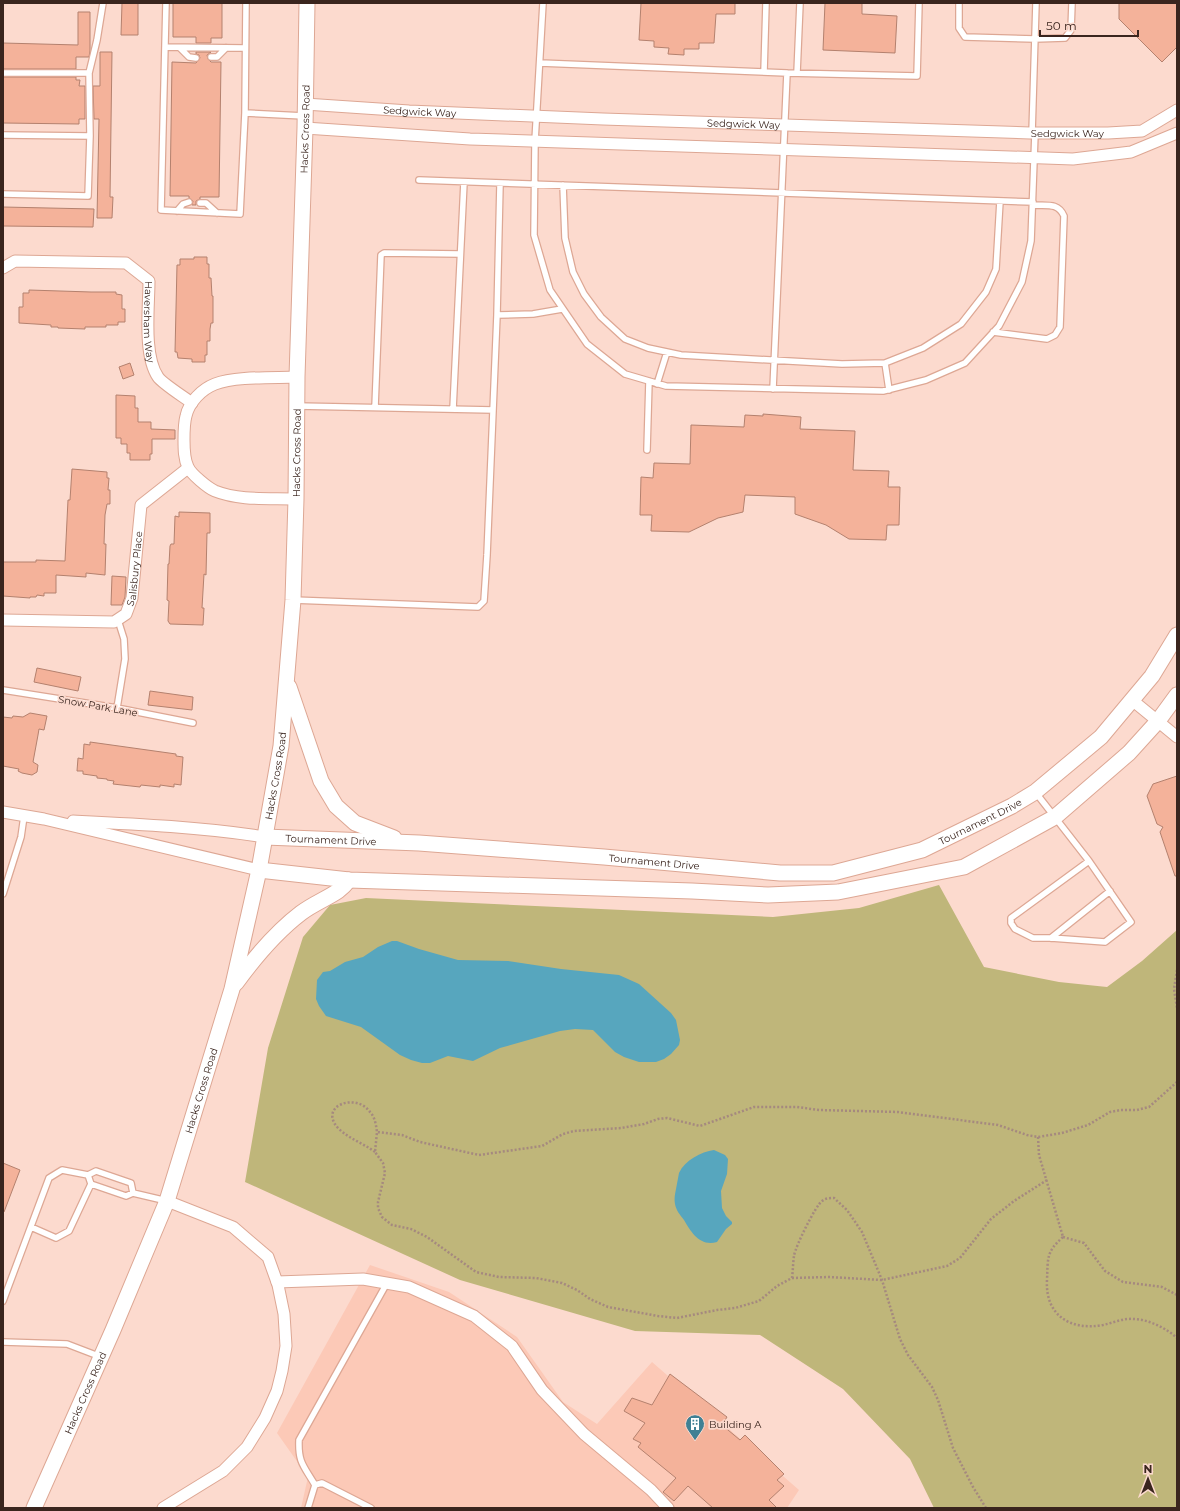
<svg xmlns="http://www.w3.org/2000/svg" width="1180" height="1511" font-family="Montserrat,sans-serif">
<rect width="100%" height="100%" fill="#fcdace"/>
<path fill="#fcc9b7" d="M 370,1265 L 449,1292 L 517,1337 L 563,1402 L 597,1424 L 652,1362 L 799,1490 L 787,1508 L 301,1508 L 308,1477 L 277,1433 Z"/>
<path fill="#bfb67a" d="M 939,885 L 984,967 L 1059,982 L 1107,987 L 1142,961 L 1177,930 L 1177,1508 L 934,1508 L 910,1459 L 843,1389 L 760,1335 L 635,1331 L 460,1280 L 245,1182 L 268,1048 L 303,937 L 330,905 L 366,898 L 773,917 L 859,908 Z"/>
<path fill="#57a6be" d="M 392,941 L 397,941 L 419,949 L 458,960 L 508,961 L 561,969 L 619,975 L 639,984 L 671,1013 L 676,1020 L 680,1040 L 679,1045 L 671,1054 L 664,1059 L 656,1062 L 639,1062 L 624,1057 L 615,1052 L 593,1030 L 575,1029 L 560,1031 L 500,1048 L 473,1061 L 448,1056 L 430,1063 L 422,1063 L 411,1060 L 400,1055 L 361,1027 L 326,1016 L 319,1006 L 316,999 L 317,980 L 323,972 L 330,971 L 345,962 L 363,957 L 378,947 Z
M 714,1150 L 725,1155 L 728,1159 L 727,1174 L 721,1191 L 722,1208 L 726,1216 L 732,1222 L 732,1224 L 726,1229 L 717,1242 C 700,1247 691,1232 684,1220 C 680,1215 676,1210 675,1204 C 674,1199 675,1194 676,1189 C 677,1184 678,1178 679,1173 C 685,1160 701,1152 714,1150 Z"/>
<path fill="#f4b29a" stroke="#b4816e" d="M 122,3 L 138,3 L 138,35 L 121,35 Z
M 173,3 L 222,3 L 222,38 L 211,38 L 211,43 L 196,43 L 196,37 L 173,37 Z
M 641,3 L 735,3 L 735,14 L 716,14 L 714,43 L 699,43 L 699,49 L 684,49 L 684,55 L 668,54 L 669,48 L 654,47 L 654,41 L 639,40 Z
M 825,3 L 862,3 L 862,14 L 897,16 L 895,53 L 823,50 Z
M 1119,3 L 1177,3 L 1177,47 L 1162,62 L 1119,19 Z
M 78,12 L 90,12 L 90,51 L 89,57 L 76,57 L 76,69 L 3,69 L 3,43 L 78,45 Z
M 100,52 L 112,52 L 110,197 L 113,197 L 112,218 L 97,218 L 99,119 L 94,119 L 93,86 L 100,86 Z
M 196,52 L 211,52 L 207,55 L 208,59 L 211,62 L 221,62 L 219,197 L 200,197 L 200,199 L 196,201 L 196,205 L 192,205 L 193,201 L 189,198 L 189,196 L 170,196 L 172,62 L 196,63 L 200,58 L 199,55 L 196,54 Z
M 3,77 L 76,77 L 76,80 L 80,80 L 79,86 L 85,86 L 85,119 L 79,119 L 79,124 L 3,123 Z
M 3,207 L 94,209 L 93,227 L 3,226 Z
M 194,257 L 207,257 L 207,264 L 209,264 L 209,278 L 211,278 L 212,296 L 213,296 L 213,323 L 211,323 L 210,329 L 210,341 L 207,341 L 207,355 L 205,355 L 205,362 L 192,362 L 192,359 L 178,358 L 177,352 L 175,352 L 177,265 L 180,265 L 180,259 L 194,259 Z
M 29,290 L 91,292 L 116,292 L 116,294 L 122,295 L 122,309 L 125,309 L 125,322 L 118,322 L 118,325 L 106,325 L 106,327 L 85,327 L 85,329 L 58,328 L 58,327 L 51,327 L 51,325 L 19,323 L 19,307 L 23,307 L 23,293 L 29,293 Z
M 130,363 L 134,375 L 123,379 L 119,367 Z
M 116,395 L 135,396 L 135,408 L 138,408 L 138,422 L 151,422 L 151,429 L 175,430 L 175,439 L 152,439 L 152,454 L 150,454 L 150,460 L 130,460 L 130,453 L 127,453 L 127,444 L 121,444 L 121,438 L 116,438 Z
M 763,414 L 801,417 L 800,429 L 855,431 L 853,470 L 889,471 L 888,487 L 900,487 L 899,525 L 887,525 L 886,540 L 849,539 L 826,525 L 795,514 L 795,497 L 745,495 L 743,512 L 718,518 L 689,532 L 651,531 L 652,515 L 640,515 L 641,477 L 653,478 L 654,463 L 690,464 L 691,425 L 744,427 L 745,415 L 763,416 Z
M 72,469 L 107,472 L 107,478 L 109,478 L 108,490 L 110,490 L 110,504 L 107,504 L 105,515 L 104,544 L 106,544 L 105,575 L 86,573 L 86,577 L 56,575 L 56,593 L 44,593 L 44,596 L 37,595 L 36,597 L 30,597 L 30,598 L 3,596 L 3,562 L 36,562 L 36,560 L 65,561 L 68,500 L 70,500 Z
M 179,512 L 210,513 L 210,533 L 207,533 L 206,575 L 204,574 L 202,608 L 204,608 L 203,625 L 170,624 L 168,621 L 169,601 L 167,600 L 168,564 L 169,564 L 170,546 L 171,544 L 174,544 L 175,516 L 179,517 Z
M 112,576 L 126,577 L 125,597 L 122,605 L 111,605 Z
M 37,668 L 81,677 L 78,691 L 34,682 Z
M 150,691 L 193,697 L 192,710 L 148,705 Z
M 30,713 L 47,716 L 44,730 L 39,729 L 38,735 L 33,762 L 38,765 L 37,772 L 32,775 L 22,773 L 18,771 L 19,769 L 3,766 L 3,717 L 12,718 L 13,716 L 23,717 Z
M 90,742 L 176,754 L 176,756 L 183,757 L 181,785 L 174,784 L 174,787 L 160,785 L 160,787 L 141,785 L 140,787 L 113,784 L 114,781 L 107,780 L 107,779 L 97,778 L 97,776 L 83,774 L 83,771 L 77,771 L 78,758 L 83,759 L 84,744 L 90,745 Z
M 1177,776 L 1177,876 L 1175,876 L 1160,832 L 1163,827 L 1157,824 L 1147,796 L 1153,784 Z
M 3,1163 L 20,1170 L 4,1212 L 3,1212 Z
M 670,1374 L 727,1417 L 722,1425 L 740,1440 L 745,1435 L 784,1474 L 777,1480 L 784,1486 L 769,1500 L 777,1508 L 713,1508 L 688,1486 L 674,1501 L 663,1492 L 676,1478 L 638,1447 L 641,1443 L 633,1439 L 645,1423 L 624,1411 L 632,1398 L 652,1405 Z"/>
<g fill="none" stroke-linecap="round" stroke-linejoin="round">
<defs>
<path id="lane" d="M 166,3 L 161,210 L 240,214 L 245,113 L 304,116
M 543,3 L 535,141 L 534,235 L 550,290 L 587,344 L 625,374 L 666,386 L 883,391 L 926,380 L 965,363 L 999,326 L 1022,282 L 1031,241 L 1035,133
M 959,3 L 959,28 L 965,37 L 1035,39 L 1065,38 L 1071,30 L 1072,3
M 165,47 L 245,48
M 180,48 L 189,57 L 196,58
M 211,57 L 217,57 L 226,48
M 540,63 L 787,73
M 764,72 L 766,3
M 3,73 L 89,73
M 797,73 L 800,3
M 245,113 L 246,3
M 1032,133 L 1036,3
M 3,135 L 90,136
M 419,180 L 1033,202
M 563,185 L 565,238 L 573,272 L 584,294 L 601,317 L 625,339 L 648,348 L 681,355 L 842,364 L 885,363 L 923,348 L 961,324 L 986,292 L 996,269 L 1000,201
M 3,194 L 88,196 L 90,136 L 89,73 L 97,40 L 103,3
M 200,203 L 206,203 L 217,213
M 177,211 L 183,204 L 189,202
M 497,315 L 533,314 L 562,309
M 993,332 L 1047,339 L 1055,335 L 1060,327 L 1064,216 C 1058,202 1046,206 1033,205
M 885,363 L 889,390
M 657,384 L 667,352
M 773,389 L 787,73 L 917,76 L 919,3
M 297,406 L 493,410
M 375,407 L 381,255 L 384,253 L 460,254
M 453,409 L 464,182
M 647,450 L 649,381
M 293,600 L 478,607 L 484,601 L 487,555 L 497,315 L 500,184
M 3,690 L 117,708 L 193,723
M 117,708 L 125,659 L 124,639 L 118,620
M 1036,793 L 1089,861 L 1131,922 L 1105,942 L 1051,938 L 1033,938 L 1015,929 L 1011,923 L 1011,918 L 1089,861
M 3,894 L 21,837 L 24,816
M 1051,938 L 1110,891
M 88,1175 L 91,1184 L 126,1196 L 133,1193 L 167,1201
M 31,1227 L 56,1238 L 69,1231 L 91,1184
M 3,1301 L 49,1178 L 62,1170 L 88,1175 L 96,1171 L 131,1183 L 133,1193
M 3,1342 L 67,1344 L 101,1357
M 315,1485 C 304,1466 298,1463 299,1440 L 387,1283
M 308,1508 L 315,1485 L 322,1483 L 371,1508"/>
<g id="street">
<path id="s1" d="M 305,104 L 409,111 L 603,119 L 1030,133 L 1108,133 L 1142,131 L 1177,110"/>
<path d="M 305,128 L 470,139 L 1073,159 L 1131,152 L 1177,133"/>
<path id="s2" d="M 3,268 L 15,261 L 126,263 L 149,281 C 149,307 143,355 158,377 C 163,384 184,397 192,403"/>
<path d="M 296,499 C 270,498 240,501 215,491 C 208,488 191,474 188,467 C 184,459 184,449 184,440 C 184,433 184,423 186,416 C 189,402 202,389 215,384 C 235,376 275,378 297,377"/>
<path id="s3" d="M 3,620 L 114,622 L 126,614 L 132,598 L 141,505 L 188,468"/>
<path d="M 1132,700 L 1177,737"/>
<path d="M 3,812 L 44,819 L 259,870"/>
<path d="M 73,821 C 136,824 202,827 265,837"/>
<path d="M 277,1282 L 363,1279 L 409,1287 L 474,1316 L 512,1346 L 542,1390 L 584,1434 L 651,1490 L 668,1508"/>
<path d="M 163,1508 L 223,1471 L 247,1447 L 265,1418 L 277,1391 L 282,1371 L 286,1346 L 284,1314 L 278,1285 L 268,1257 L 233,1227 L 167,1201"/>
</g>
<g id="secondary">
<path d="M 289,687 L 321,781 L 336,806 L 355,823 L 394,838"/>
<path id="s4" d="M 265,837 L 419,843 L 604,857 L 780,873 L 833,873 L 922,850 L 1012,806 L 1035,792 L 1101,737 L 1152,676 L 1177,635"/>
<path d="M 259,870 L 349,880 L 692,891 L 768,895 L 838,892 L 964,867 L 1055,817 L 1129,753 L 1158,721 L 1177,695"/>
<path d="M 236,983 C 255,957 276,932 301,913 C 313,904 326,899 338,891 C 342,888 346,884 349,880"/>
<path id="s5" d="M 34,1508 L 113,1330 L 167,1201 L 232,989 L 259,870 L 281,746 L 293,600 L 296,499 L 297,377 L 305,128 L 307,3"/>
</g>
</defs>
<use href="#lane" stroke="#dda794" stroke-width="8"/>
<use href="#street" stroke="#dda794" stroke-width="13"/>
<use href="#secondary" stroke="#dda794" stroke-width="17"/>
<path stroke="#a5897f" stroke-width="2.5" stroke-dasharray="2 2" stroke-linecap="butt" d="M 1177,970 L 1174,989 L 1177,1008
M 1038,1137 L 1039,1155 L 1063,1237
M 375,1152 C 363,1143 349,1139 338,1128 C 318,1106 356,1092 370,1112 C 375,1117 376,1125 377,1132
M 1063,1237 C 1046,1252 1048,1258 1047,1280 C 1045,1315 1070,1331 1103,1325 C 1113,1323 1123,1318 1133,1319 C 1148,1319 1166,1328 1177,1338
M 1063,1237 L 1084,1243 L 1105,1271 L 1123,1282 L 1162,1287 L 1177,1295
M 792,1278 L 829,1277 L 882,1280 L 947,1266 L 960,1258 L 991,1219 L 1014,1201 L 1047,1180
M 986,1508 L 973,1487 L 953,1448 L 938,1400 L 932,1387 L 908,1355 L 900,1339 L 882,1280 L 862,1232 L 847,1210 L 834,1198 C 830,1198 826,1198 822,1201 C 816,1205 795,1247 794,1256 C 793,1263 793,1270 792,1278 L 777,1286 L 759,1301 L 735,1308 L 717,1310 L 677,1318 L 658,1316 L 608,1307 L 590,1299 L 577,1290 L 562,1283 L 536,1278 L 499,1277 L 476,1272 L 427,1237 L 411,1229 L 392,1225 L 382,1217 L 378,1208 L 378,1202 L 385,1173 L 383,1163 L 375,1152 L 377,1132 L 402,1135 L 420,1142 L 479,1155 L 542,1146 L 563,1134 L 574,1131 L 621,1128 L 644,1124 L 658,1119 L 667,1118 L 700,1126 L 754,1107 L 797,1107 L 819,1110 L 898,1112 L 998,1125 L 1027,1135 L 1038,1137 L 1062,1133 L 1088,1125 L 1110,1112 L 1121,1110 L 1137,1110 L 1149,1107 L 1177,1082"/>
<use href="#lane" stroke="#fff" stroke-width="5.5"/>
<use href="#street" stroke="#fff" stroke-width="11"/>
<use href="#secondary" stroke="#fff" stroke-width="15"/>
</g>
<defs>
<symbol id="building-pin" viewBox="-11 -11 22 30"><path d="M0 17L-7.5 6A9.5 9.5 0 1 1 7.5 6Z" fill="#408094" stroke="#fcdace"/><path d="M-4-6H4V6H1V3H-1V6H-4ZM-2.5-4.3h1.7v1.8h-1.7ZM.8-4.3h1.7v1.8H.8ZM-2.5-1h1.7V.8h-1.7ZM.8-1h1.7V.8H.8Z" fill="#fff"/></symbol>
</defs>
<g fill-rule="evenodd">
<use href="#building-pin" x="684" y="1413" width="22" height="30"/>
</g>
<g text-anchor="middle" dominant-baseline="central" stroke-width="3.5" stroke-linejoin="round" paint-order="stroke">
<g font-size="10" fill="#3a251e" stroke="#fcdace">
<text stroke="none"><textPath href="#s1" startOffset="115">Sedgwick Way</textPath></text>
<text stroke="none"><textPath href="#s1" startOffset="439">Sedgwick Way</textPath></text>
<text stroke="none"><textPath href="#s5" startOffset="1422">Hacks Cross Road</textPath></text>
<text stroke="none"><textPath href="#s1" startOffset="763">Sedgwick Way</textPath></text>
<text stroke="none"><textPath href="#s2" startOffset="195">Haversham Way</textPath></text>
<text stroke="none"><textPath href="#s5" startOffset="1098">Hacks Cross Road</textPath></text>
<text stroke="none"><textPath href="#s3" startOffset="172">Salisbury Place</textPath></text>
<text transform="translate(98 706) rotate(10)">Snow Park Lane</text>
<text stroke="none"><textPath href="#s5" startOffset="774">Hacks Cross Road</textPath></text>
<text stroke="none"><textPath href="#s4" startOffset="726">Tournament Drive</textPath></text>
<text stroke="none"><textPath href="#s4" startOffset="66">Tournament Drive</textPath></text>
<text stroke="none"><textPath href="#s4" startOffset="390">Tournament Drive</textPath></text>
<text stroke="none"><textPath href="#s5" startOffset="450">Hacks Cross Road</textPath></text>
<text stroke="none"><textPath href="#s5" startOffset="126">Hacks Cross Road</textPath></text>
</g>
<g font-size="10" fill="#3a251e" stroke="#fcdace" text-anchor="start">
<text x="709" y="1424">Building A</text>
</g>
</g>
<rect width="1180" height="1511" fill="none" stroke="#3a251e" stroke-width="8"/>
<g transform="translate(1148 1479)" stroke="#fcdace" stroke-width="3" paint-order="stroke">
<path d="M0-3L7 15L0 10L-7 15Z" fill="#3a251e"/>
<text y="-6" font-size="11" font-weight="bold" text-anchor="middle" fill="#3a251e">N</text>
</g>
<path d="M1040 30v6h98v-6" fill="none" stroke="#3a251e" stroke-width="2"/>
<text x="1046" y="30" font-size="12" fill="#3a251e" stroke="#fcdace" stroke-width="3" paint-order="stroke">50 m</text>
</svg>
